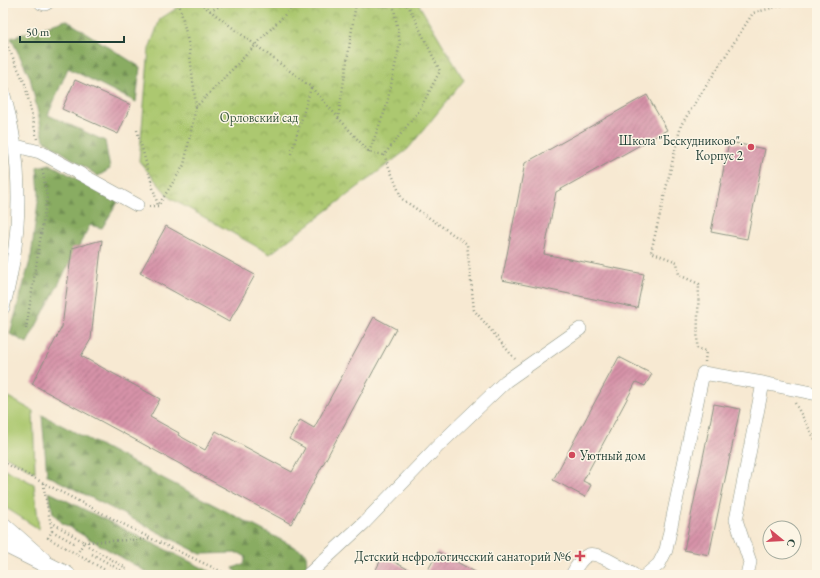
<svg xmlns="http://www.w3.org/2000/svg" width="820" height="578" font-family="'EB Garamond',serif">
<defs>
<pattern id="forest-firs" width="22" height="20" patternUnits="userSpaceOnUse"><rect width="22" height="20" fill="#89ac62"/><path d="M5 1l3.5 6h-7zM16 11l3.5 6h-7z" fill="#6f8d52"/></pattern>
<pattern id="park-crowns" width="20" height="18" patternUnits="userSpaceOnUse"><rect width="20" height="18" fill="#acc86f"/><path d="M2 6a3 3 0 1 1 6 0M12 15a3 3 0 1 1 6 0" fill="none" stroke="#8ba45c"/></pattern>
<pattern id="building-hatch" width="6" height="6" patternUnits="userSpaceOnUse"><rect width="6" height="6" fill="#d692a8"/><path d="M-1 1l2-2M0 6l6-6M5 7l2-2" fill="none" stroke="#ad788a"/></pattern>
</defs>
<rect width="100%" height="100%" fill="#fcf5e5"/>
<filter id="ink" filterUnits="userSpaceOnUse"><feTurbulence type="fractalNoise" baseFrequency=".025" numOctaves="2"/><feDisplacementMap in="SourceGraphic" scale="8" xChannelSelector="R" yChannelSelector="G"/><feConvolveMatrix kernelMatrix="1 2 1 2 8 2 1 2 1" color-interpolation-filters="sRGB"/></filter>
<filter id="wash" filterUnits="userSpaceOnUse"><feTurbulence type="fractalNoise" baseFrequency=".012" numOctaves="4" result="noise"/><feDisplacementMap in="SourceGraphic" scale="16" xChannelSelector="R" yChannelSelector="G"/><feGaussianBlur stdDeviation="0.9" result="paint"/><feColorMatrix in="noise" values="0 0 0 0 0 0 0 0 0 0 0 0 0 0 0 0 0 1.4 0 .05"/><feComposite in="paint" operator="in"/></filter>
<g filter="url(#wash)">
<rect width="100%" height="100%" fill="#f7e9d2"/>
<path fill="#acc86f" stroke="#668252" d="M 3,394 L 33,411 L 35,472 L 3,455 Z
M 3,468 L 34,484 L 39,529 L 3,506 Z"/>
<path fill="url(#forest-firs)" stroke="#54744b" d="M 66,20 L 140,67 L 136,102 L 68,68 L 48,115 L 105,141 L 110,169 L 98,176 L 44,140 L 30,77 L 11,38 Z
M 50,164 L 118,202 L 102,228 L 90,225 L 27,343 L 10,334 L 31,257 L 39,194 L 37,167 Z
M 42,415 L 306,553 L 307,568 L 300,575 L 269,575 L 256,571 L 256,575 L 238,575 L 233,568 L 244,564 L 246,557 L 239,553 L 201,554 L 47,475 Z
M 49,492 L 213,573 L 213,575 L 152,575 L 62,523 L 53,513 Z"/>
<path fill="url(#park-crowns)" stroke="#668252" d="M 185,3 L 418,3 L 464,80 L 408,149 L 270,254 L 170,198 L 139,161 L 149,49 L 160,19 Z"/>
<g id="blocks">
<path fill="url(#building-hatch)" d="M 75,80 L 131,105 L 118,134 L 62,109 Z
M 647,95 L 667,130 L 556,192 L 544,254 L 644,274 L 637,308 L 502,280 L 525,163 Z
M 729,142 L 765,149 L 747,239 L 711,232 Z
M 166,226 L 255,275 L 229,322 L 140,273 Z
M 102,240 L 91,339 L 81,356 L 160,399 L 150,417 L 179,433 L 178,435 L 205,450 L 216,431 L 292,472 L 305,448 L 289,439 L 300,420 L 314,428 L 374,317 L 396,329 L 291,524 L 32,384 L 62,327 L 72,248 Z
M 619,357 L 652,374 L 645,386 L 636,382 L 583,481 L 591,485 L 585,497 L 553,480 Z
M 714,404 L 740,409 L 709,555 L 684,550 Z
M 438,552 L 481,575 L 425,575 Z
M 383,556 L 419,575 L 373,575 Z"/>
</g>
</g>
<g filter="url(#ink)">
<use href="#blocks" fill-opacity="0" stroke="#8b9383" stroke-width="1"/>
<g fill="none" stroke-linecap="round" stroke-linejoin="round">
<defs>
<path id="minor" d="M 41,3 L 45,4 L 47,3
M 3,92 C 24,162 22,238 3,308
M 16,146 L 40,152 L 137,205
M 763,383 L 817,394
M 3,523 L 44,559
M 308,575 L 365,522 L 438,446 L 506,381 L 580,329
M 572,575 C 575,569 581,558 588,555 C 598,551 625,570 634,575
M 646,575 L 659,564 L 666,550 L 703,373 L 763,383 L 736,520 L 750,562 L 747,575"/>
<path id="major" d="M 3,543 L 67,575"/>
</defs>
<use href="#minor" stroke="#8b9383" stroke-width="14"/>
<use href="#major" stroke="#8b9383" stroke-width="18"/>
<path stroke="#8b9383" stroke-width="2.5" stroke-dasharray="1 3" stroke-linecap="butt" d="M 179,3 L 189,46 L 196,107
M 200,3 L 311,87 L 369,152 L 384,155 L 419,111 L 440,71 L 410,9 L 405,3
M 210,11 L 226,3
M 3,36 L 25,84 L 37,139
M 338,119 L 356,3
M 137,130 L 158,206
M 369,152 L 386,108 L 400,43 L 393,3
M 291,154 L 311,88
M 384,155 L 402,199 L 467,244 L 474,310 L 515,359
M 149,206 L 158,206 L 184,165 L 196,107 L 296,3
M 26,329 L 47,197 L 42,167
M 705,362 L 706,351 L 697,348 L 699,284 L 679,275 L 677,262 L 651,252 L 681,125 L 753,13 L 790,3
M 795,403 L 817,443
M 3,462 L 152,539 L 229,575
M 43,483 L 52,531 L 48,538 L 114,575
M 51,522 L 84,542 L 77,554
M 52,531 L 74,543
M 84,542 L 152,539
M 88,542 L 88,546 L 126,568 L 124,572 L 90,553"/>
<use href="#minor" stroke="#fff" stroke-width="13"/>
<use href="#major" stroke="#fff" stroke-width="17"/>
</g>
</g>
<g fill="#d1495b" stroke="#fcf5e5" stroke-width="1.5">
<circle cx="751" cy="147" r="4"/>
<circle cx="572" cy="455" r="4"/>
<path d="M578 550h4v4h4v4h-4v4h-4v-4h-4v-4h4z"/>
</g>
<g text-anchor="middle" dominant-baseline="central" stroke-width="3" stroke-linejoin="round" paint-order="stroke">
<g font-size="13" fill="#3b5940" stroke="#fcf5e5">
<text x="259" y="117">Орловский сад</text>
</g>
<g font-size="13" fill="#1f3d34" stroke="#fcf5e5" text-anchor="end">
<text x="743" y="140">Школа "Бескудниково".<tspan x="743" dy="15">Корпус 2</tspan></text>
<text x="580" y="455" text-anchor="start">Уютный дом</text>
<text x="571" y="556">Детский нефрологический санаторий №6</text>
</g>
</g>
<rect width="820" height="578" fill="none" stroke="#fcf5e5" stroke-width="16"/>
<g transform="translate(782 540) rotate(108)"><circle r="19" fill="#fcf5e5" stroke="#a4ab9e"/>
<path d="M0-3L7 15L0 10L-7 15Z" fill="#d1495b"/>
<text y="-6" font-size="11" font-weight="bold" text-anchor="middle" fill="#1f3d34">С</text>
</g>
<path d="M20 36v6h104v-6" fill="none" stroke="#1f3d34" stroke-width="2"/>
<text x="26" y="36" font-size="12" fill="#1f3d34" stroke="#fcf5e5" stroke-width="3" paint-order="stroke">50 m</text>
</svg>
